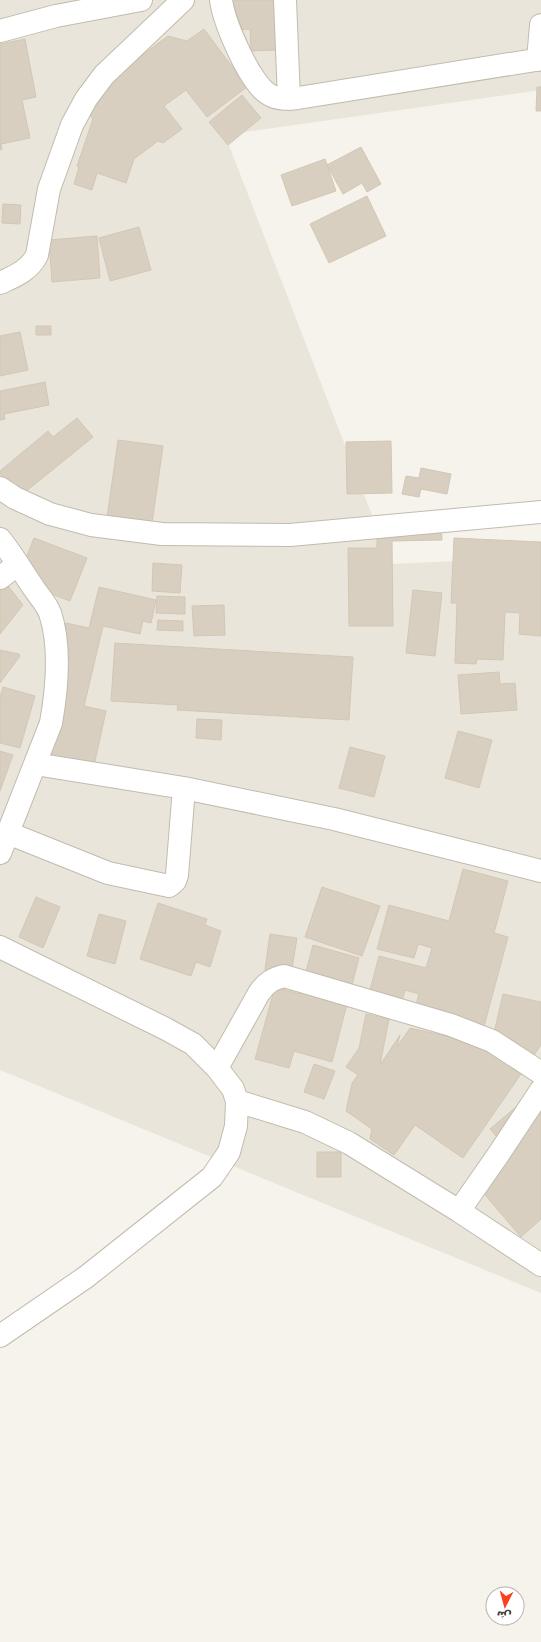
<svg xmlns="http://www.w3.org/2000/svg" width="541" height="1642" font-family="'DejaVu Sans',Vazirmatn,sans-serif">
<rect width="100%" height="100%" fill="#f6f3ec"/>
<path fill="#eae5da" d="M 0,0 L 541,0 L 541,90 L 225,135 L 391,564 L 541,557 L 541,1293 L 0,1070 Z"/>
<path fill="#d8cfc1" stroke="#d3c7b4" d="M 231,0 L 275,0 L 277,50 L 251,51 L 250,29 L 232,30 Z
M 204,29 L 247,87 L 207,117 L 186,90 L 164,106 L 182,129 L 163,143 L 158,141 L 134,159 L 126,183 L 97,173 L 92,190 L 74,184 L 79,167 L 77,166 L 93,119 L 85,108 L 106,82 L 168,36 L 187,41 Z
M 25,39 L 36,97 L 22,100 L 30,138 L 1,144 L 2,149 L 0,150 L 0,44 Z
M 537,87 L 541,87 L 541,111 L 536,111 Z
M 242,95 L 261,118 L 228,145 L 209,122 Z
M 361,147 L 381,184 L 367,192 L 362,183 L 343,194 L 327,165 Z
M 325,159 L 336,191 L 292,206 L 281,175 Z
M 367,196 L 386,236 L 329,263 L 310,224 Z
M 3,204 L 21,205 L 20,224 L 2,223 Z
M 139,227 L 151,270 L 110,281 L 99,238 Z
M 97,236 L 100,278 L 52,282 L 49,240 Z
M 36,326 L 51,326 L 51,335 L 36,335 Z
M 20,332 L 28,370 L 0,376 L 0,336 Z
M 45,382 L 49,405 L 4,414 L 5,419 L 0,420 L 0,391 Z
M 77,418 L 93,437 L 19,497 L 0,474 L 0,471 L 48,431 L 53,437 Z
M 118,440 L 163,446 L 150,538 L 105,532 Z
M 391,441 L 392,493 L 347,494 L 346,442 Z
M 421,468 L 451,474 L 447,494 L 421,489 L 419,497 L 402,494 L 406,476 L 419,478 Z
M 441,520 L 442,540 L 392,541 L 393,626 L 349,626 L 348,548 L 377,548 L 377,521 Z
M 34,538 L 87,558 L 70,601 L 17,581 Z
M 454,538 L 541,542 L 541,636 L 519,634 L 520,613 L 505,612 L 503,660 L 477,659 L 476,664 L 455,663 L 457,603 L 451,603 Z
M 153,563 L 182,565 L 180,593 L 152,591 Z
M 5,582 L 23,605 L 0,634 L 0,586 Z
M 99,587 L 156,600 L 151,623 L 143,621 L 140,634 L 103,626 L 84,706 L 106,711 L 91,780 L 33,767 L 66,623 L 89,628 Z
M 413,590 L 442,593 L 435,656 L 406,653 Z
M 157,596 L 185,597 L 185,614 L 156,613 Z
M 224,605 L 225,635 L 194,636 L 192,606 Z
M 158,620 L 183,621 L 183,631 L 157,630 Z
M 115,643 L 353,657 L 349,720 L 177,710 L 178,705 L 111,701 Z
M 0,650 L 19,654 L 20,656 L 0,683 Z
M 499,672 L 500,684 L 515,683 L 517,710 L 461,714 L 458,675 Z
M 3,687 L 35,696 L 20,748 L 0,743 L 0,697 Z
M 197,719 L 222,720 L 221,740 L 196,738 Z
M 458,731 L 492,740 L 479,788 L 445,778 Z
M 350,747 L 385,756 L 374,797 L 339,788 Z
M 0,751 L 13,755 L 0,791 Z
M 463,869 L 508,881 L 494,933 L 508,937 L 482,1034 L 413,1016 L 419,994 L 405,990 L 399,1013 L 366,1005 L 379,956 L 426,968 L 432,948 L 418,944 L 414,958 L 377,949 L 389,905 L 449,921 Z
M 322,887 L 380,906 L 362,956 L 305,937 Z
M 36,897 L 60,907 L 43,948 L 19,937 Z
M 158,903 L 207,919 L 205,925 L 221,931 L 210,967 L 196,962 L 191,976 L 140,959 Z
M 99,914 L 126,921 L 115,964 L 87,956 Z
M 270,934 L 297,938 L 291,974 L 265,970 Z
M 313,945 L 359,958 L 332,1062 L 294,1051 L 289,1068 L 255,1059 L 275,987 L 300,994 Z
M 503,994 L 541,1002 L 541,1045 L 463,1158 L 415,1125 L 394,1155 L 370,1139 L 372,1129 L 346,1111 L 352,1083 L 358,1075 L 346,1067 L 359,1048 L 366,1014 L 389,1019 L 380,1065 L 400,1035 L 397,1047 L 410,1028 L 491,1046 Z
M 314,1064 L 335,1071 L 324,1099 L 304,1092 Z
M 541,1086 L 541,1219 L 521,1237 L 474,1182 L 509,1151 L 490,1129 Z
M 317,1152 L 341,1152 L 341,1177 L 317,1177 Z"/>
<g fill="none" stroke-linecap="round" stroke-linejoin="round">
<defs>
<path id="minor" d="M 221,0 C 224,22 250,85 270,95 C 279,100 289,99 298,98 L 541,59
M 285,0 L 289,99
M 0,31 L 56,16 L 141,0
M 538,60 L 541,25
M 0,283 C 15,276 29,271 37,255 L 49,189 L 72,125 L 86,99 L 104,75 L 183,0
M 0,488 L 15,498 L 50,514 L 91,525 L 162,534 L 290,535 L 541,512
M 0,539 C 13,555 23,573 35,590 C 40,597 47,605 50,613 C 61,646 57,689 51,723 L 0,853
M 0,578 L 18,564
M 35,764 L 184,788 L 334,819 L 541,871
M 8,833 L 108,873 L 169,886 L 175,881 L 177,875 L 184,788
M 0,947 L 166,1029 L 193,1044 L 217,1068 L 233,1089 L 237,1101 L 236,1126 L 229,1152 L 212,1177 L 86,1277 L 0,1336
M 217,1068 L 259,993 C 266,983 272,979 284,976 L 451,1025 L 492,1041 L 541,1073
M 237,1101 L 305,1122 L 349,1143 L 459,1211 L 541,1265
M 459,1211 L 498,1155 L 541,1090"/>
</defs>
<use href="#minor" stroke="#c2bbae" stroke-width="24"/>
<use href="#minor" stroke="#fff" stroke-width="22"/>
</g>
<g transform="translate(505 1606) rotate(186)"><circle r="19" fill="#ffffff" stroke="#b7b4b0"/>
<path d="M0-3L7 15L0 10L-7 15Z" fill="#fc3f1d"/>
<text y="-6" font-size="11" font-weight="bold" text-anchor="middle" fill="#4b4439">ش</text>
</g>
</svg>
